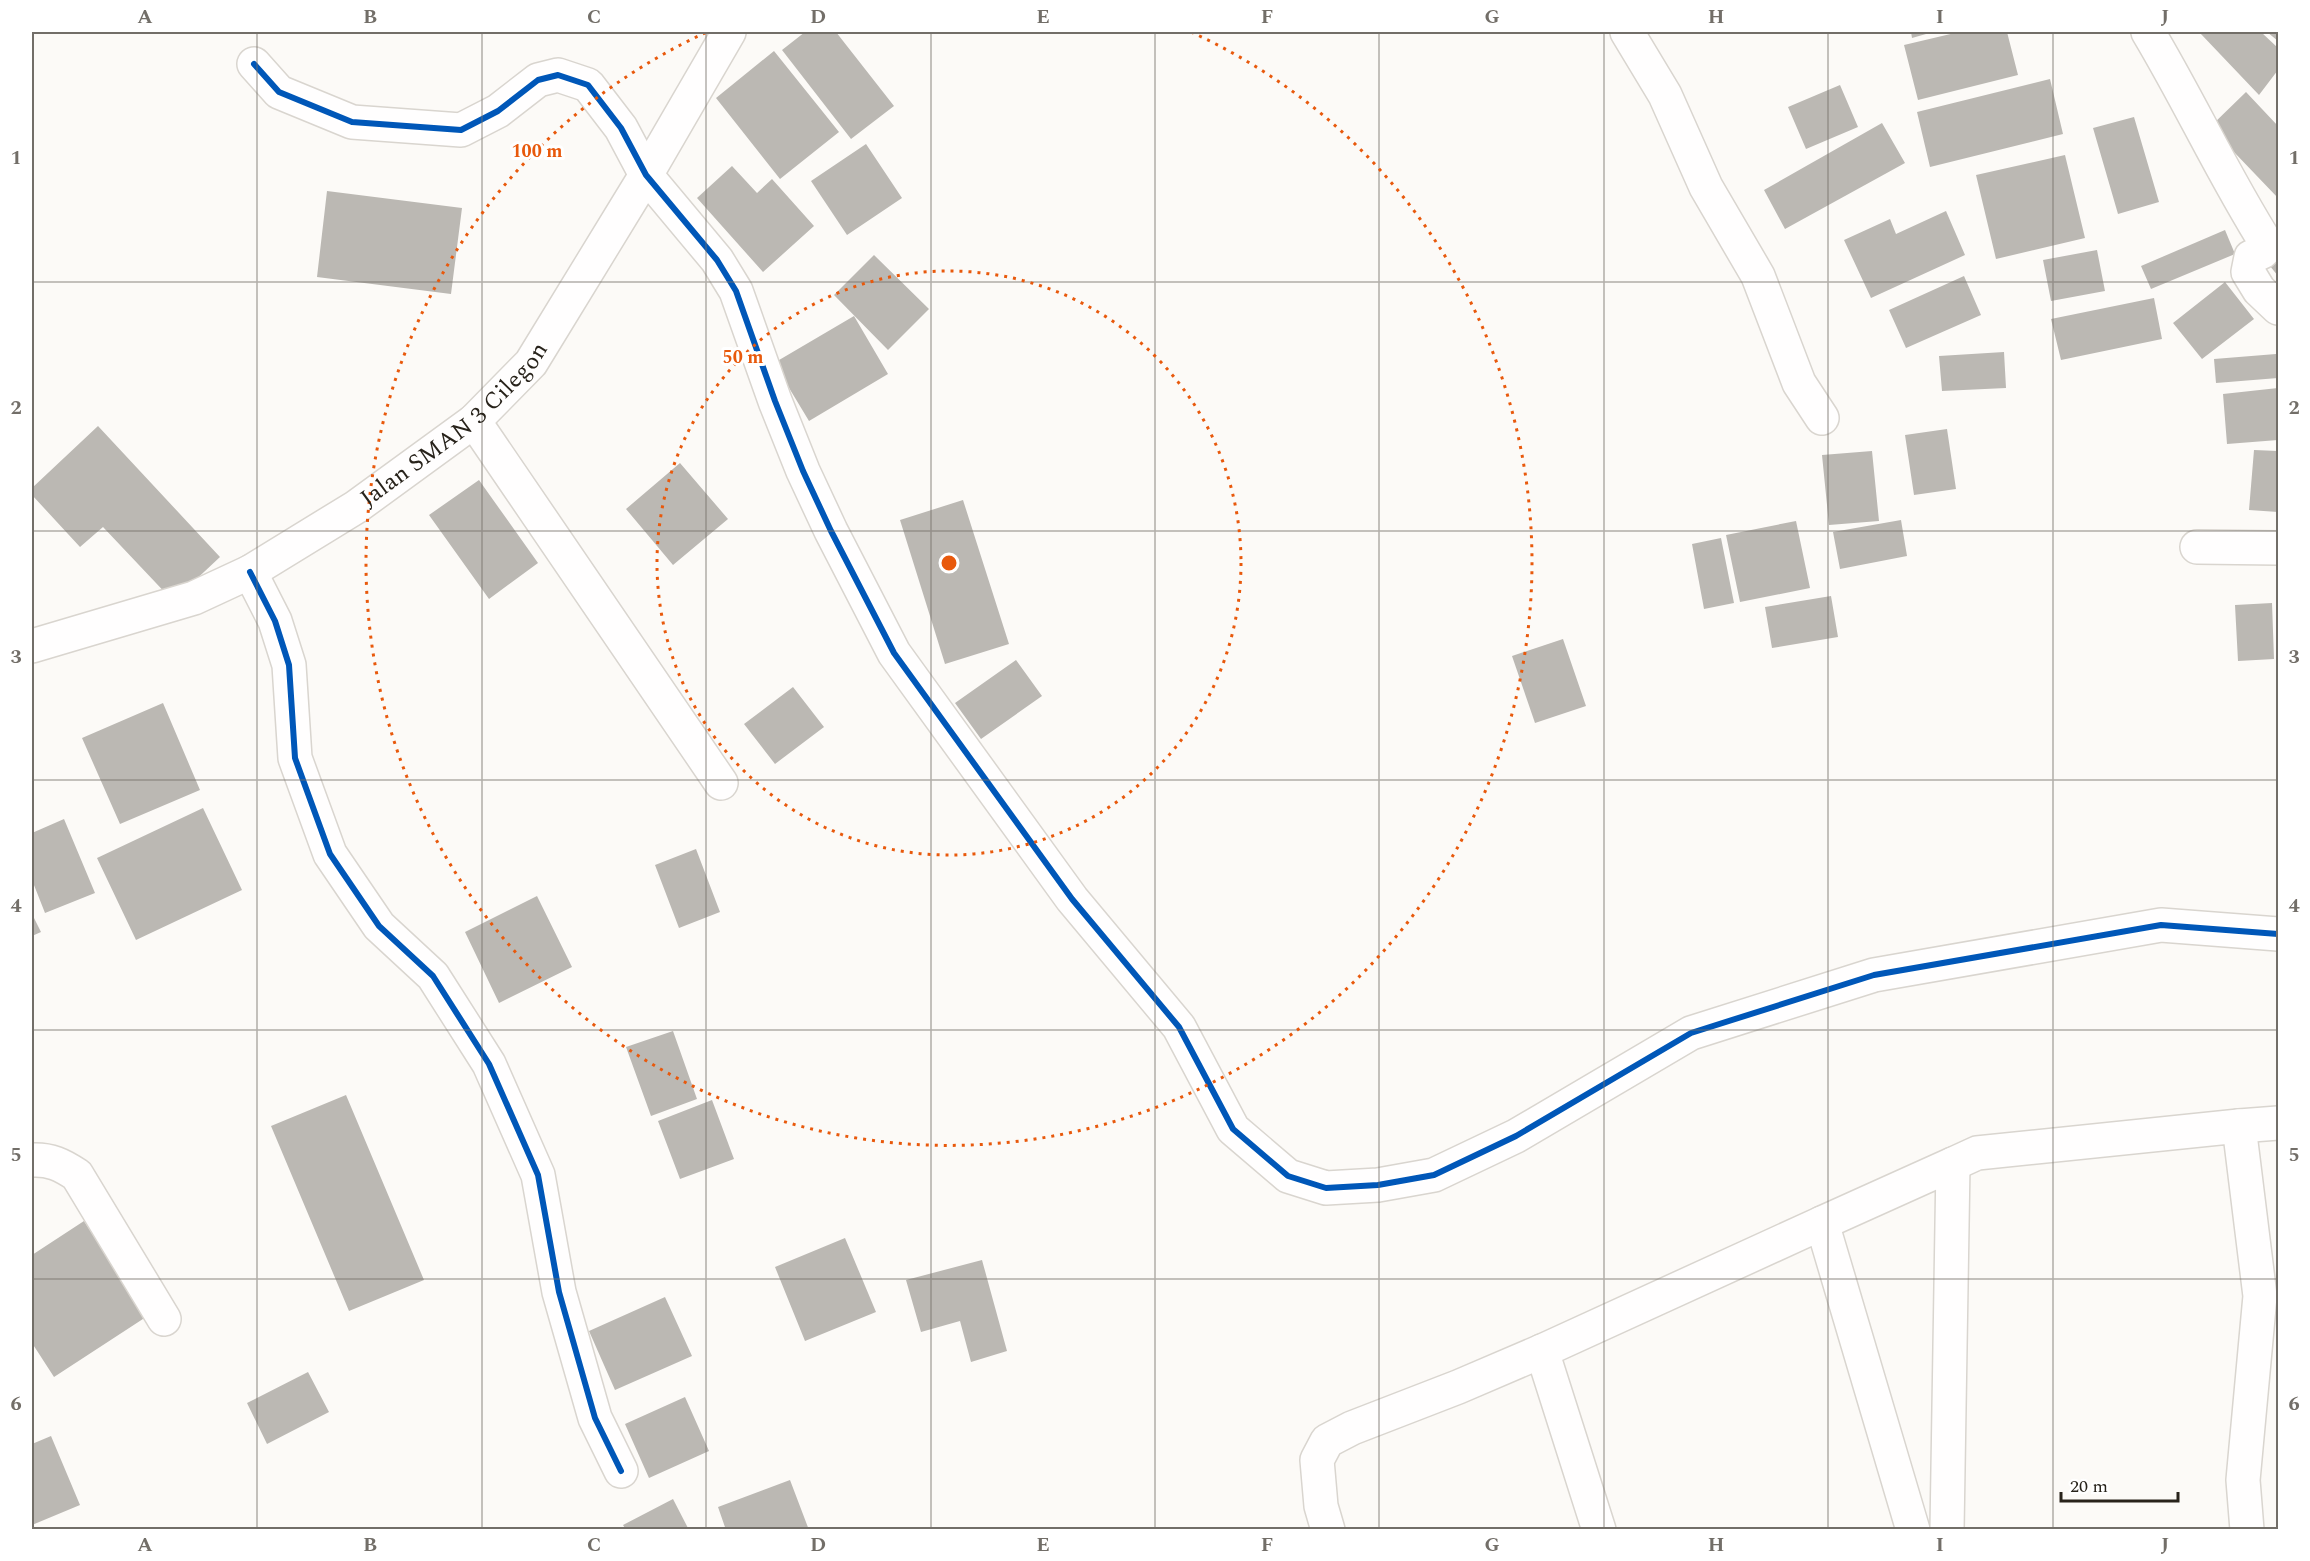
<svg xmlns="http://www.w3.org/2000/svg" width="2310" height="1561" font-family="Spectral,serif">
<rect width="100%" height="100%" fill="#fcfaf7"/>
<path fill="#bbb8b3" d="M 805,32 L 836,32 L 894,106 L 851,139 L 782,50 Z
M 1911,32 L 1933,32 L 1912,38 Z
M 1959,32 L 2007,32 L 2018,75 L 1918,100 L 1904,45 Z
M 2201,32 L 2261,32 L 2278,48 L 2278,70 L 2259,95 L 2200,33 Z
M 2267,32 L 2278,32 L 2278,41 Z
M 774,51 L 839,132 L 780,179 L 716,98 Z
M 2050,79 L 2063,134 L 1930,167 L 1917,112 Z
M 1840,85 L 1858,127 L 1806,149 L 1788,107 Z
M 2246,92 L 2278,126 L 2278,198 L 2210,127 Z
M 2134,117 L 2159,202 L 2118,214 L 2093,128 Z
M 1882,123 L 1905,163 L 1785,229 L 1764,190 Z
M 866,144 L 902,198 L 847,235 L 811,181 Z
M 2065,155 L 2085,238 L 1996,259 L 1976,175 Z
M 732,166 L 757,193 L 772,179 L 814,226 L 763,272 L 697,198 Z
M 327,191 L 462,208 L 451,294 L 317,277 Z
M 1946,211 L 1965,255 L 1871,298 L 1844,240 L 1890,219 L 1896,234 Z
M 2225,230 L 2235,254 L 2151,289 L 2141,266 Z
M 2097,250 L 2105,291 L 2051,301 L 2043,260 Z
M 874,255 L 929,309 L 888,350 L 834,295 Z
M 2278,260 L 2278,276 L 2270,266 Z
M 1964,276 L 1981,315 L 1906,348 L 1889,310 Z
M 2225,282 L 2254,319 L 2202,359 L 2173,323 Z
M 2154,298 L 2162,339 L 2061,360 L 2051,319 Z
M 854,316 L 888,374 L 809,421 L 774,363 Z
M 2004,352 L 2006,388 L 1942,391 L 1939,356 Z
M 2276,354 L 2278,378 L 2216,383 L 2214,359 Z
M 2278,388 L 2278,440 L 2227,444 L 2223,394 Z
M 98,426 L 220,557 L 173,601 L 103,527 L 80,547 L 32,495 L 32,488 Z
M 1947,429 L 1956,489 L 1914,495 L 1905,435 Z
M 2254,450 L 2278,451 L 2278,512 L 2249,510 Z
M 1872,451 L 1879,521 L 1829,525 L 1822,455 Z
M 680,463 L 728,519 L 673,565 L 626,509 Z
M 479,480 L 538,563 L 489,599 L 429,515 Z
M 963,500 L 1009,644 L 945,664 L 900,520 Z
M 1901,520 L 1907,556 L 1840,569 L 1833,532 Z
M 1796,521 L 1810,588 L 1740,602 L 1726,535 Z
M 1721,538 L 1734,603 L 1704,609 L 1692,544 Z
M 1831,596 L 1838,637 L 1772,648 L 1765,607 Z
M 2272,603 L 2274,659 L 2238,661 L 2235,605 Z
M 1563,639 L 1586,706 L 1535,723 L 1512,656 Z
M 1016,660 L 1042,696 L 981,739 L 955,703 Z
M 793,687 L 824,727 L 775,764 L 744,724 Z
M 163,703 L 200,790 L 120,824 L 82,738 Z
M 203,808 L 242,890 L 136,940 L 97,858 Z
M 64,819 L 95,893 L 45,913 L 32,880 L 32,833 Z
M 696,849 L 720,912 L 679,928 L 655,865 Z
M 537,896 L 572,967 L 499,1003 L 465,932 Z
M 32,914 L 41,932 L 32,936 Z
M 673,1031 L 697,1099 L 651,1116 L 626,1047 Z
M 346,1095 L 424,1280 L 349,1311 L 271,1126 Z
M 712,1100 L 734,1159 L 680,1179 L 658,1121 Z
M 84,1221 L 146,1317 L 54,1377 L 32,1343 L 32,1255 Z
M 845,1238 L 876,1312 L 805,1341 L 775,1267 Z
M 982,1260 L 1007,1351 L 971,1362 L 960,1321 L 921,1332 L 906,1280 Z
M 665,1297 L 692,1356 L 615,1390 L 589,1331 Z
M 308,1372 L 329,1412 L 267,1444 L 247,1403 Z
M 685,1397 L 709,1451 L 649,1478 L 625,1424 Z
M 51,1436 L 80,1505 L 32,1525 L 32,1444 Z
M 790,1480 L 809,1530 L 726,1530 L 718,1507 Z
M 673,1499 L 689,1530 L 626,1530 L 623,1525 Z"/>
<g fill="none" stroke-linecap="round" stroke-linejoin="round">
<defs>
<g id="minor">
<path d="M 1627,32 L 1665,95 L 1706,187 L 1758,276 L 1799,383 L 1822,418"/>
<path d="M 2148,32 C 2190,102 2224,177 2268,246 L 2262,252 L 2251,257 L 2248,272 L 2259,290 L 2278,308"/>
<path d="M 254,64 L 279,92 L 352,122 L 461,130 L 498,111 L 538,80 L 558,75 L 588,85 L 621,128 L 646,175 L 717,260 L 736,291 L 775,401 L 803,471 L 831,531 L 894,653 L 1072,899 L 1179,1027 L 1233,1129 L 1288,1176 L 1326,1188 L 1378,1185 L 1434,1175 L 1516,1136 L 1691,1033 L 1874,975 L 2161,925 L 2278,934"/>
<path d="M 474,421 L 721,783"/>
<path d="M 2197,547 L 2278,548"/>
<path d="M 250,572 L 275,621 L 289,665 L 295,758 L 330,854 L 379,926 L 433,976 L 489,1064 L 538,1175 L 559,1292 L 595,1418 L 621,1471"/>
<path id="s1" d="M 32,646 L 194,598 L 250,572 L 356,507 L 474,421 L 531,363 L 646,175 L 729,32"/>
<path d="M 2239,1126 L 2278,1123"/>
<path d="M 32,1160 C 50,1159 62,1165 77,1175 L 164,1319"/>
<path d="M 1953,1164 L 1977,1153 L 2239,1126 L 2260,1296 L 2243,1480 L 2247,1530"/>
<path d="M 1822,1223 L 1953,1164 L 1947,1530"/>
<path d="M 1542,1351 L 1599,1530"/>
<path d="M 1328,1530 L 1321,1506 L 1317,1460 L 1327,1441 L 1352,1428 L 1458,1387 L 1542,1351 L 1822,1223 L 1913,1530"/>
</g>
</defs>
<use href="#minor" stroke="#d9d5cf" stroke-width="36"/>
<use href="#minor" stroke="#fffefe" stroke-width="33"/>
<defs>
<path id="cycleway" d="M 254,64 L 279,92 L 352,122 L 461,130 L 498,111 L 538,80 L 558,75 L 588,85 L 621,128 L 646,175 L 717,260 L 736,291 L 775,401 L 803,471 L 831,531 L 894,653 L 1072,899 L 1179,1027 L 1233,1129 L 1288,1176 L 1326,1188 L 1378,1185 L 1434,1175 L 1516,1136 L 1691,1033 L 1874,975 L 2161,925 L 2278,934
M 250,572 L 275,621 L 289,665 L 295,758 L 330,854 L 379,926 L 433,976 L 489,1064 L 538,1175 L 559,1292 L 595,1418 L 621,1471"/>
</defs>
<use href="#cycleway" stroke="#fff" stroke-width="10"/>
<use href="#cycleway" stroke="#0057b8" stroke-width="6"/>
</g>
<path fill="none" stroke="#726e68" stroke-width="1.5" stroke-opacity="0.55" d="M 257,32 L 257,1530M 482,32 L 482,1530M 706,32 L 706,1530M 931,32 L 931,1530M 1155,32 L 1155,1530M 1379,32 L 1379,1530M 1604,32 L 1604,1530M 1828,32 L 1828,1530M 2053,32 L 2053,1530M 32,282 L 2278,282M 32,531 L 2278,531M 32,780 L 2278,780M 32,1030 L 2278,1030M 32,1279 L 2278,1279"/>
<g fill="none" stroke="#e8590c" stroke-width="3" stroke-dasharray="3 6">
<circle cx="949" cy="563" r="292"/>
<path d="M1191 32A583 583 0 1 1 707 32"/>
</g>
<g text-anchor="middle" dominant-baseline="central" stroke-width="6" stroke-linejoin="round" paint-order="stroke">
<g font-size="24" fill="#28231b" stroke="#fff">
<text stroke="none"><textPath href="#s1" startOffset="484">Jalan SMAN 3 Cilegon</textPath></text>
</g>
</g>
<circle cx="949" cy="563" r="9" fill="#e8590c" stroke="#fff" stroke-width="3"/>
<g font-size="18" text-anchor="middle" font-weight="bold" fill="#e8590c" stroke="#fff" stroke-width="6" stroke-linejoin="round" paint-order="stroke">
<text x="537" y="157">100 m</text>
<text x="743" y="363">50 m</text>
</g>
<rect width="2310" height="1561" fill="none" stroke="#ffffff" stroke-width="66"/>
<path d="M2061 1492v9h117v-9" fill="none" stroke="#28231b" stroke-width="3"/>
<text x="2070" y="1492" font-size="18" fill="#28231b" stroke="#ffffff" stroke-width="4.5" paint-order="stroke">20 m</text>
<rect x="33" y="33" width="2244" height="1495" fill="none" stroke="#726e68" stroke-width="2"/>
<g font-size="20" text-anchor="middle" font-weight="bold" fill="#726e68">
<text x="145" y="23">A</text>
<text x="370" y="23">B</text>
<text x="594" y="23">C</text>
<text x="818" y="23">D</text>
<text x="1043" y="23">E</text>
<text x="1267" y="23">F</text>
<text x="1492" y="23">G</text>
<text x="1716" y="23">H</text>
<text x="1940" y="23">I</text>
<text x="2165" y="23">J</text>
<text x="16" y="164">1</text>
<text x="2294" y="164">1</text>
<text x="16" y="414">2</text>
<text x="2294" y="414">2</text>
<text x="16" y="663">3</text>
<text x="2294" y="663">3</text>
<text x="16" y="912">4</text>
<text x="2294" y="912">4</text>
<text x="16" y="1161">5</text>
<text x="2294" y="1161">5</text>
<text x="16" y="1410">6</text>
<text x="2294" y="1410">6</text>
<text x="145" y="1551">A</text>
<text x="370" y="1551">B</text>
<text x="594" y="1551">C</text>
<text x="818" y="1551">D</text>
<text x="1043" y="1551">E</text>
<text x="1267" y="1551">F</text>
<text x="1492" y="1551">G</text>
<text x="1716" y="1551">H</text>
<text x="1940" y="1551">I</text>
<text x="2165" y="1551">J</text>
</g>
</svg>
